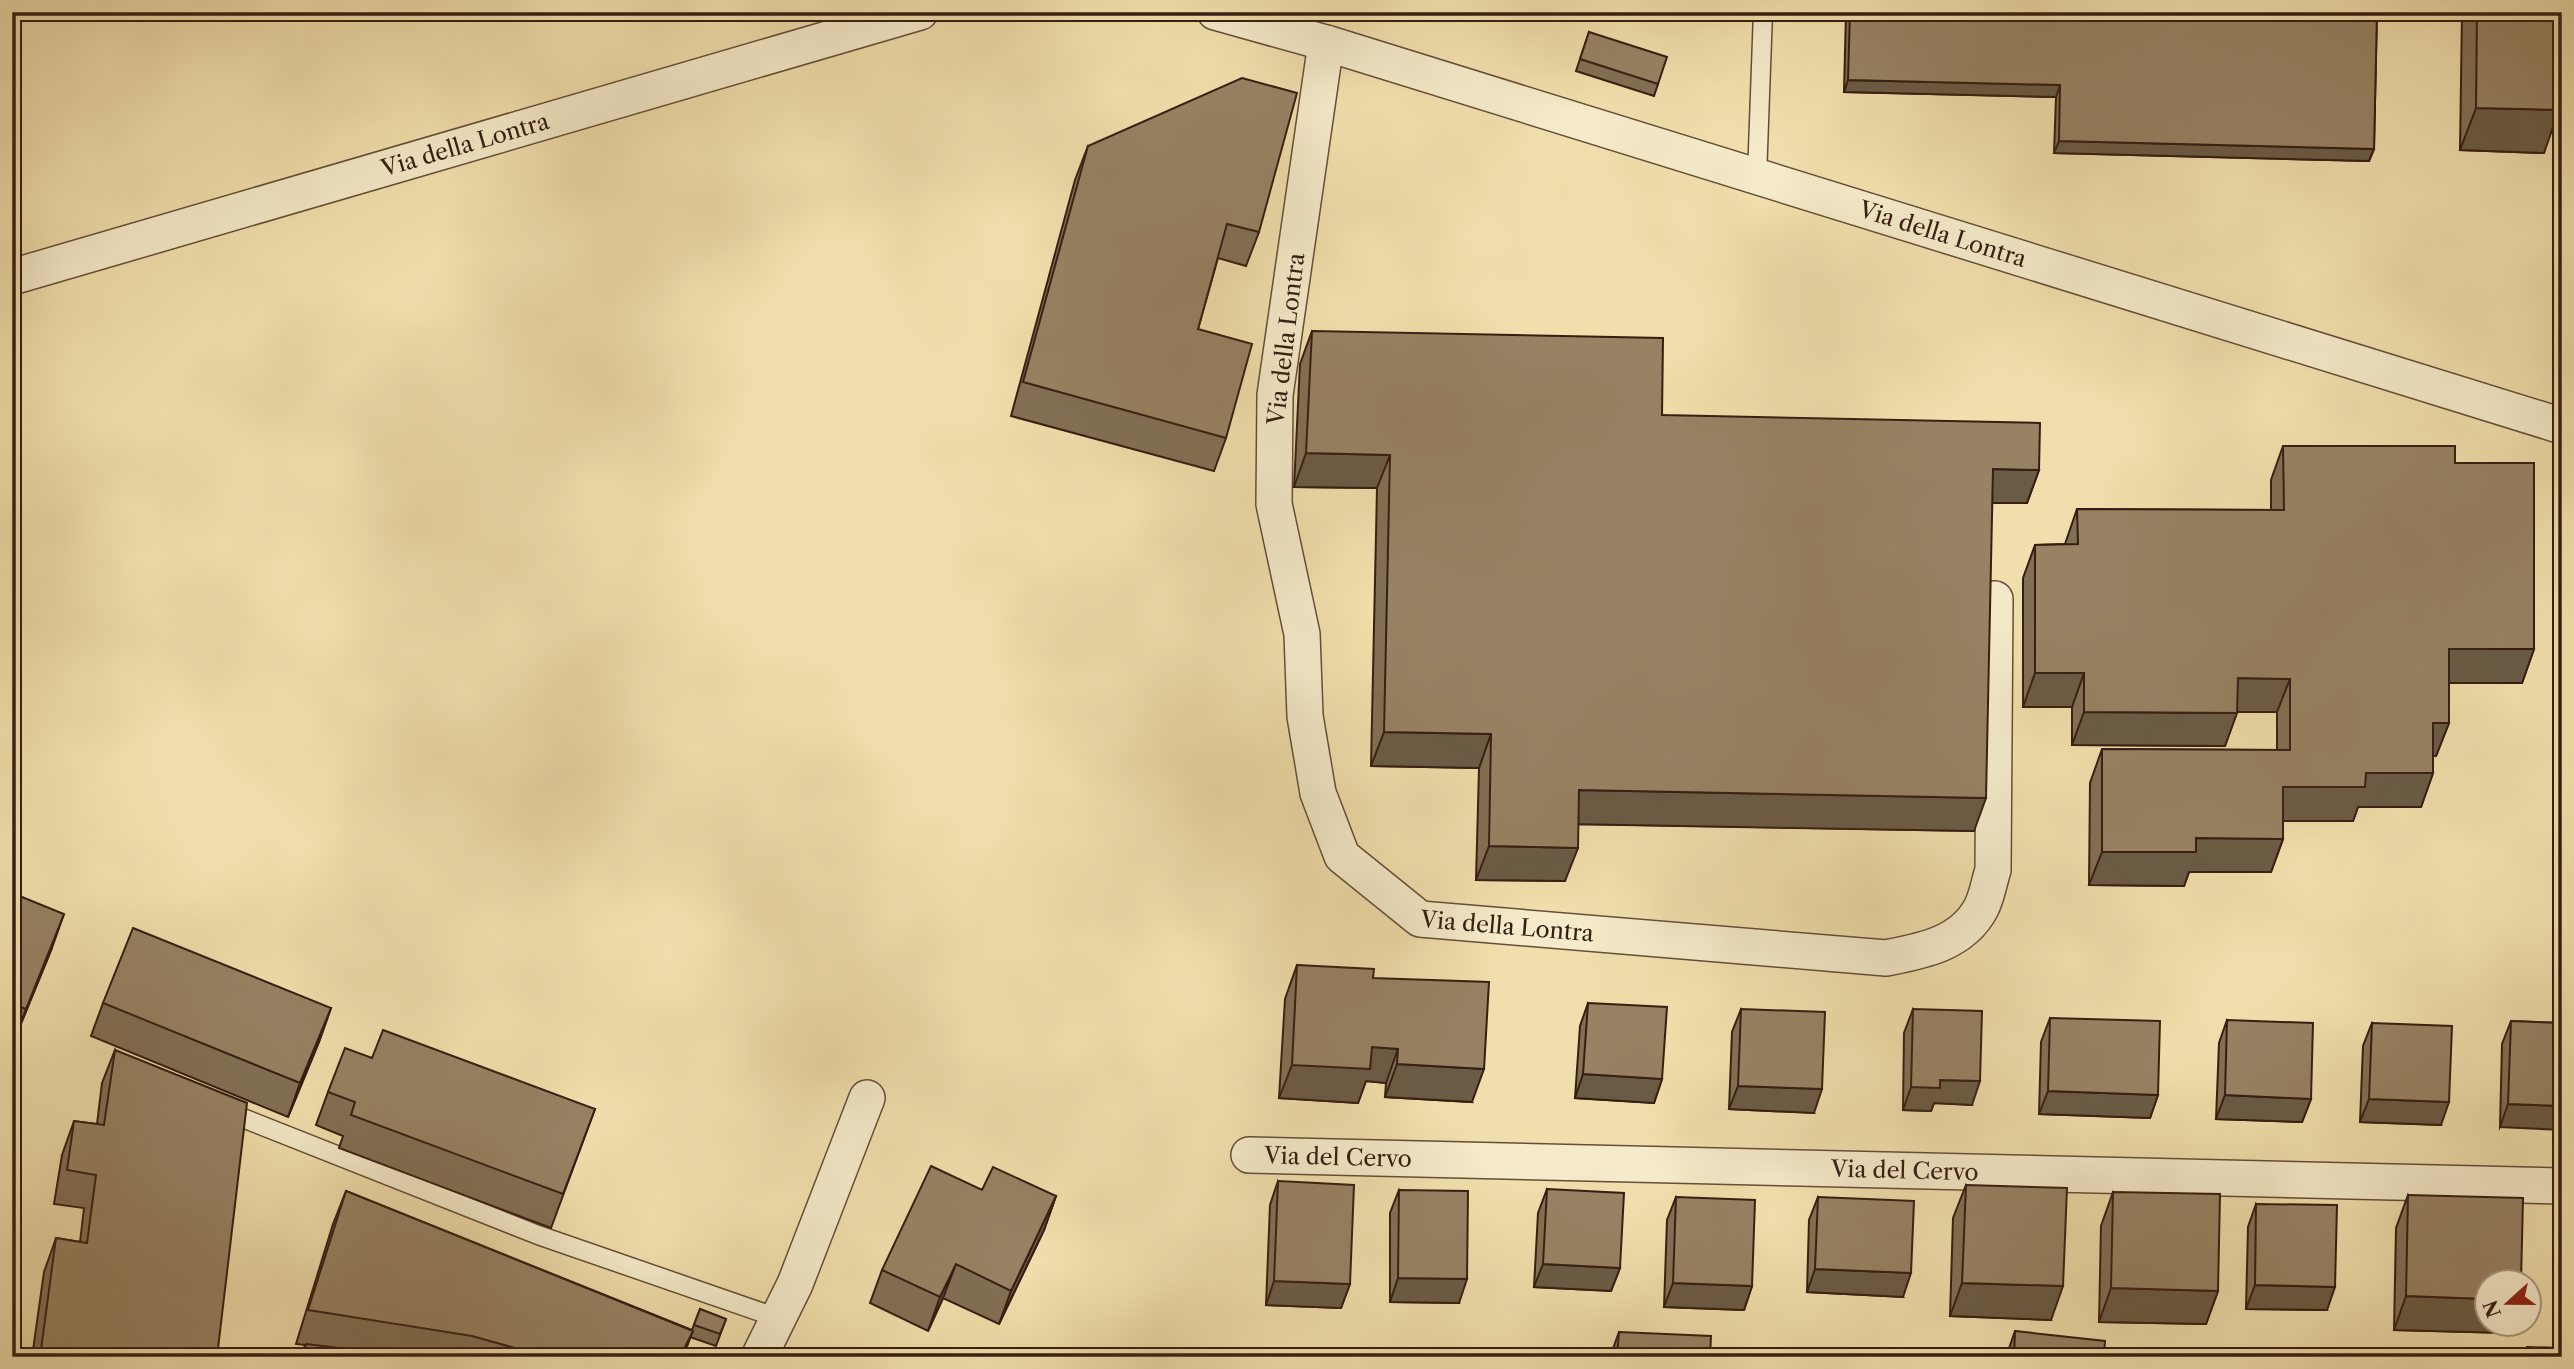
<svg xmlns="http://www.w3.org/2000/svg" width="2574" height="1369" font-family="'Libre Caslon Text',serif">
<rect width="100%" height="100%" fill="#f0dfac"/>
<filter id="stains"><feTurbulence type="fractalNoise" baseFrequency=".00286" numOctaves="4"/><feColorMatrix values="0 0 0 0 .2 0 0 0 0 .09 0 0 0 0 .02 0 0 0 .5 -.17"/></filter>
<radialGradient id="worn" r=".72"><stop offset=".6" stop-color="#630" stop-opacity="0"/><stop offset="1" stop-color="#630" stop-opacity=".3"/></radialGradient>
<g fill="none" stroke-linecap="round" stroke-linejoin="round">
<defs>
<path id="service" d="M 1757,177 L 1763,12
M 225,1111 L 538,1235 L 778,1318"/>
<g id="minor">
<path id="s1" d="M 1215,12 L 1326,43 L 2562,426"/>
<path id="s2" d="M 1326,43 L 1275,395 L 1274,504 L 1302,634 L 1305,716 L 1318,793 L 1342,856 L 1420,919 L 1886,958 C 1922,951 1962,944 1981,908 C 1987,897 1989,882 1993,870 L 1995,599"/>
<path id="s3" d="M 12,277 L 920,12"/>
<path id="s4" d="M 1249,1155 L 2562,1186"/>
<path d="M 759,1357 L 795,1284 L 867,1098"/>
</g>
</defs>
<use href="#service" stroke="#644e39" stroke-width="21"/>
<use href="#minor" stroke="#644e39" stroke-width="38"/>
<use href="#service" stroke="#f5eac9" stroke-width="18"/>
<use href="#minor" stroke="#f5eac9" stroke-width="35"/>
</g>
<path fill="#827055" stroke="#361e13" stroke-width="2" d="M 1846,12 L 2377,12 L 2374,149 L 2369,161 L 2054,153 L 2056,97 L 1844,92 Z
M 2462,12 L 2562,12 L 2544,153 L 2460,150 Z
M 1589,32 L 1658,84 L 1654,96 L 1576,71 Z
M 1088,146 L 1259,232 L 1246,266 L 1218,258 L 1198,329 L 1226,438 L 1214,471 L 1011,416 L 1075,180 Z
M 1312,331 L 1662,415 L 2039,470 L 2027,503 L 1992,503 L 1974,831 L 1578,824 L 1565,881 L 1476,880 L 1479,768 L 1371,766 L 1377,488 L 1294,487 L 1300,364 Z
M 2283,446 L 2455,463 L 2534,649 L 2522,683 L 2449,683 L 2449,723 L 2436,756 L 2433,756 L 2433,773 L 2421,807 L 2358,807 L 2353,821 L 2283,821 L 2283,839 L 2271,872 L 2189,872 L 2184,886 L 2089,885 L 2090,783 L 2102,749 L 2277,750 L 2277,712 L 2237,712 L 2225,746 L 2072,745 L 2072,707 L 2023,707 L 2023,578 L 2035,545 L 2065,544 L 2077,509 L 2271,510 L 2271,480 Z
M 12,893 L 52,948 L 13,1043 L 12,1043 Z
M 1297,965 L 1373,978 L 1472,1102 L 1385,1097 L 1386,1083 L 1366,1081 L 1358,1103 L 1279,1098 L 1285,999 Z
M 103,1003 L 331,1008 L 319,1042 L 288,1117 L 91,1036 Z
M 1588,1003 L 1662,1079 L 1654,1103 L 1575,1098 L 1580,1026 Z
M 1741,1009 L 1814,1113 L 1729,1109 L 1732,1032 Z
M 1913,1009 L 1972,1105 L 1934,1103 L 1931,1111 L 1903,1110 L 1904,1033 Z
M 2050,1018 L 2158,1095 L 2150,1118 L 2039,1114 L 2041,1042 Z
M 2227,1020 L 2311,1099 L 2302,1122 L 2216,1119 L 2219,1043 Z
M 2511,1021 L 2562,1023 L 2500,1127 L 2502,1044 Z
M 2372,1023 L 2441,1125 L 2360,1122 L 2363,1046 Z
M 115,1050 L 217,1357 L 32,1357 L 44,1272 L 56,1238 L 80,1242 L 84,1208 L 54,1204 L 62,1155 L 74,1121 L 97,1124 L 102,1083 Z
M 372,1058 L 595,1109 L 551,1228 L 339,1148 L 343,1136 L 316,1125 L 328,1092 Z
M 1278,1181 L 1350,1284 L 1341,1308 L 1266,1305 L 1270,1205 Z
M 1966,1185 L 2051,1320 L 1950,1316 L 1953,1218 Z
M 1547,1189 L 1620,1268 L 1611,1291 L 1534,1287 L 1538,1213 Z
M 982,1190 L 1056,1196 L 1044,1230 L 999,1324 L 943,1298 L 928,1331 L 870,1303 L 882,1270 Z
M 1399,1190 L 1459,1303 L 1390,1302 L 1390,1213 Z
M 346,1191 L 692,1330 L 700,1309 L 726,1319 L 716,1346 L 690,1337 L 683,1357 L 301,1357 L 305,1345 L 296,1344 L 333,1224 Z
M 2113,1192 L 2218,1291 L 2206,1324 L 2099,1322 L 2101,1226 Z
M 2408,1195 L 2487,1324 L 2512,1324 L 2508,1333 L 2394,1330 L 2396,1228 Z
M 1676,1197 L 1752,1286 L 1744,1310 L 1664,1307 L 1667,1220 Z
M 1818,1197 L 1903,1297 L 1807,1292 L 1809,1220 Z
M 2256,1204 L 2327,1310 L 2246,1309 L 2248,1227 Z
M 2015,1331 L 2104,1357 L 2006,1357 Z
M 1619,1332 L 1710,1357 L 1610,1357 Z"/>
<path fill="#6a5b45" stroke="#361e13" stroke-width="2" d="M 1848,80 L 2060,85 L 2056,97 L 1844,92 Z
M 2476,108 L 2559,110 L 2544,153 L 2460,150 Z
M 2059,141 L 2374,149 L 2369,161 L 2054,153 Z
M 1306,453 L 1390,455 L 1377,488 L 1294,487 Z
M 1993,469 L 2039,470 L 2027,503 L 1980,503 Z
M 2449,649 L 2534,649 L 2522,683 L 2436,683 Z
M 2035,673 L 2084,673 L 2072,707 L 2023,707 Z
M 2238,678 L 2290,679 L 2277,712 L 2225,712 Z
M 2084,712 L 2237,713 L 2225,746 L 2072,745 Z
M 2433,723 L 2449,723 L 2436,756 L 2421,757 Z
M 1384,732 L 1491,734 L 1479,768 L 1371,766 Z
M 2366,773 L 2433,773 L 2421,807 L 2358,807 L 2353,821 L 2271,821 L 2283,787 Z
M 1579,790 L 1986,798 L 1974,831 L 1566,824 Z
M 2196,838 L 2283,839 L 2271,872 L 2189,872 L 2184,886 L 2089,885 L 2102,852 Z
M 1489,846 L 1578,848 L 1565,881 L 1476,880 Z
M 64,914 L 52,948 L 13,1043 L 26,1009 Z
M 331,1008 L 319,1042 L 288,1117 L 300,1083 Z
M 1372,1047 L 1398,1049 L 1386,1083 L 1366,1081 L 1358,1103 L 1279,1098 L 1292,1065 Z
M 1397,1064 L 1484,1069 L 1472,1102 L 1385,1097 Z
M 1583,1074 L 1662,1079 L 1654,1103 L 1575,1098 Z
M 1940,1080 L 1980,1081 L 1972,1105 L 1934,1103 L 1931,1111 L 1903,1110 L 1911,1087 Z
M 1738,1086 L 1822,1089 L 1814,1113 L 1729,1109 Z
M 2048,1091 L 2158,1095 L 2150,1118 L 2039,1114 Z
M 2225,1095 L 2311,1099 L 2302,1122 L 2216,1119 Z
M 2369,1099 L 2449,1102 L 2441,1125 L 2360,1122 Z
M 2508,1104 L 2562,1106 L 2562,1130 L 2500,1127 Z
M 1056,1196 L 1044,1230 L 999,1324 L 1011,1291 Z
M 956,1264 L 943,1298 L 928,1331 L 940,1297 Z
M 1543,1264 L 1620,1268 L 1611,1291 L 1534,1287 Z
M 1815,1269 L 1911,1273 L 1903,1297 L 1807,1292 Z
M 1398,1278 L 1467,1279 L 1459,1303 L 1390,1302 Z
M 1274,1281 L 1350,1284 L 1341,1308 L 1266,1305 Z
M 1673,1283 L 1752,1286 L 1744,1310 L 1664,1307 Z
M 1962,1283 L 2063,1286 L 2051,1320 L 1950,1316 Z
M 2255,1285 L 2335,1287 L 2327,1310 L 2246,1309 Z
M 2111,1288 L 2218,1291 L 2206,1324 L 2099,1322 Z
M 2406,1296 L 2487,1299 L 2487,1324 L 2512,1324 L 2508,1333 L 2394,1330 Z
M 693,1331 L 683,1357 L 680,1357 Z"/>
<path fill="#978263" stroke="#361e13" stroke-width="2" d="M 1850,12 L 2377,12 L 2374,149 L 2059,141 L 2060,85 L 1848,80 Z
M 2477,12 L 2561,12 L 2559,110 L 2476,108 Z
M 1589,32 L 1667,57 L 1658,84 L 1580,59 Z
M 1242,78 L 1297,93 L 1259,232 L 1227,224 L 1198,329 L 1252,344 L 1226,438 L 1023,382 L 1088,146 Z
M 1312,331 L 1663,338 L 1662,415 L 2040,423 L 2039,470 L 1993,469 L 1986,798 L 1579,790 L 1578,848 L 1489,846 L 1491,734 L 1384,732 L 1390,455 L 1306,453 Z
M 2283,446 L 2455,446 L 2455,463 L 2534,463 L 2534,649 L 2449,649 L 2449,723 L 2433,723 L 2433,773 L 2366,773 L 2365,787 L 2283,787 L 2283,839 L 2196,838 L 2196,852 L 2102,852 L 2102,749 L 2290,750 L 2290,679 L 2238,678 L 2237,713 L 2084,712 L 2084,673 L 2035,673 L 2035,545 L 2078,544 L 2077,509 L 2284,510 Z
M 12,893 L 64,914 L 26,1009 L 12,1004 Z
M 133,928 L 331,1008 L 300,1083 L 103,1003 Z
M 1297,965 L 1374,969 L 1373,978 L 1489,982 L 1484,1069 L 1397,1064 L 1398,1049 L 1372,1047 L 1370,1069 L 1292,1065 Z
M 1588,1003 L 1667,1007 L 1662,1079 L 1583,1074 Z
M 1741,1009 L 1825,1012 L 1822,1089 L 1738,1086 Z
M 1913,1009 L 1982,1011 L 1980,1081 L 1940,1080 L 1940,1088 L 1911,1087 Z
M 2050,1018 L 2160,1021 L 2158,1095 L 2048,1091 Z
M 2227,1020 L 2313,1023 L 2311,1099 L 2225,1095 Z
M 2511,1021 L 2562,1023 L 2562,1106 L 2508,1104 Z
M 2372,1023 L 2452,1026 L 2449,1102 L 2369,1099 Z
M 383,1030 L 595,1109 L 563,1194 L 351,1115 L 355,1102 L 328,1092 L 345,1048 L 372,1058 Z
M 115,1050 L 247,1103 L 217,1357 L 40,1357 L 56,1238 L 87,1243 L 96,1175 L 67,1170 L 74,1121 L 104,1125 Z
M 12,1085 L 21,1089 L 12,1109 Z
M 931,1166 L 982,1190 L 993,1167 L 1056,1196 L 1011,1291 L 956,1264 L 940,1297 L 882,1270 Z
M 1278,1181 L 1354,1185 L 1350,1284 L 1274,1281 Z
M 1966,1185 L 2067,1188 L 2063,1286 L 1962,1283 Z
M 1547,1189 L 1624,1193 L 1620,1268 L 1543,1264 Z
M 1399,1190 L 1468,1191 L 1467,1279 L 1398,1278 Z
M 346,1191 L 693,1331 L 680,1357 L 521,1357 L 522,1350 L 472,1336 L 308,1310 Z
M 2113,1192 L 2220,1194 L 2218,1291 L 2111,1288 Z
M 2408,1195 L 2523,1198 L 2521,1282 L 2487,1282 L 2487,1299 L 2406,1296 Z
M 1676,1197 L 1755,1200 L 1752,1286 L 1673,1283 Z
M 1818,1197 L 1914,1201 L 1911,1273 L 1815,1269 Z
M 2256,1204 L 2337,1205 L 2335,1287 L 2255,1285 Z
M 700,1309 L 726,1319 L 720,1334 L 694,1325 Z
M 2015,1331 L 2105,1341 L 2104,1357 L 2014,1357 Z
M 1619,1332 L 1711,1336 L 1710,1357 L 1617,1357 Z
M 306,1344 L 413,1357 L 304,1357 Z
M 2527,1347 L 2562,1348 L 2562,1357 L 2527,1357 Z
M 2229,1348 L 2229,1357 L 2143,1357 L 2143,1354 L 2181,1355 L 2181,1349 Z
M 1488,1355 L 1570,1357 L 1488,1357 Z"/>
<g text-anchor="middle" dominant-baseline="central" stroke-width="7" stroke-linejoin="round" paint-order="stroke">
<g font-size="23" fill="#361e13" stroke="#f5eac9">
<text stroke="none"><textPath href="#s3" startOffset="472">Via della Lontra</textPath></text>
<text stroke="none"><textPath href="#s1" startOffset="761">Via della Lontra</textPath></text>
<text transform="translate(1286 339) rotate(-83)">Via della Lontra</text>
<text stroke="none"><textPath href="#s2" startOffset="1013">Via della Lontra</textPath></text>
<text stroke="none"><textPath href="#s4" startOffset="89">Via del Cervo</textPath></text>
<text stroke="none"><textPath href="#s4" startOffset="656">Via del Cervo</textPath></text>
</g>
</g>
<rect width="2574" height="1369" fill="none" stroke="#f0dfac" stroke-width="42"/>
<rect x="14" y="14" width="2546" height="1341" fill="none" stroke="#361e13" stroke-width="3.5"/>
<rect x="21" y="21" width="2532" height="1327" fill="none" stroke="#361e13" stroke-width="2"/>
<g transform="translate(2508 1303) rotate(249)"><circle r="33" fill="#f5eac9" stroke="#a99880" stroke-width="2"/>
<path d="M0-5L12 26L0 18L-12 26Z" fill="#8f2418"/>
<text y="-10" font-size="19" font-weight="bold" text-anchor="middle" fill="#361e13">N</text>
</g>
<rect width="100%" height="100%" filter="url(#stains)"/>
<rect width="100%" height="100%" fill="url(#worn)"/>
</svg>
